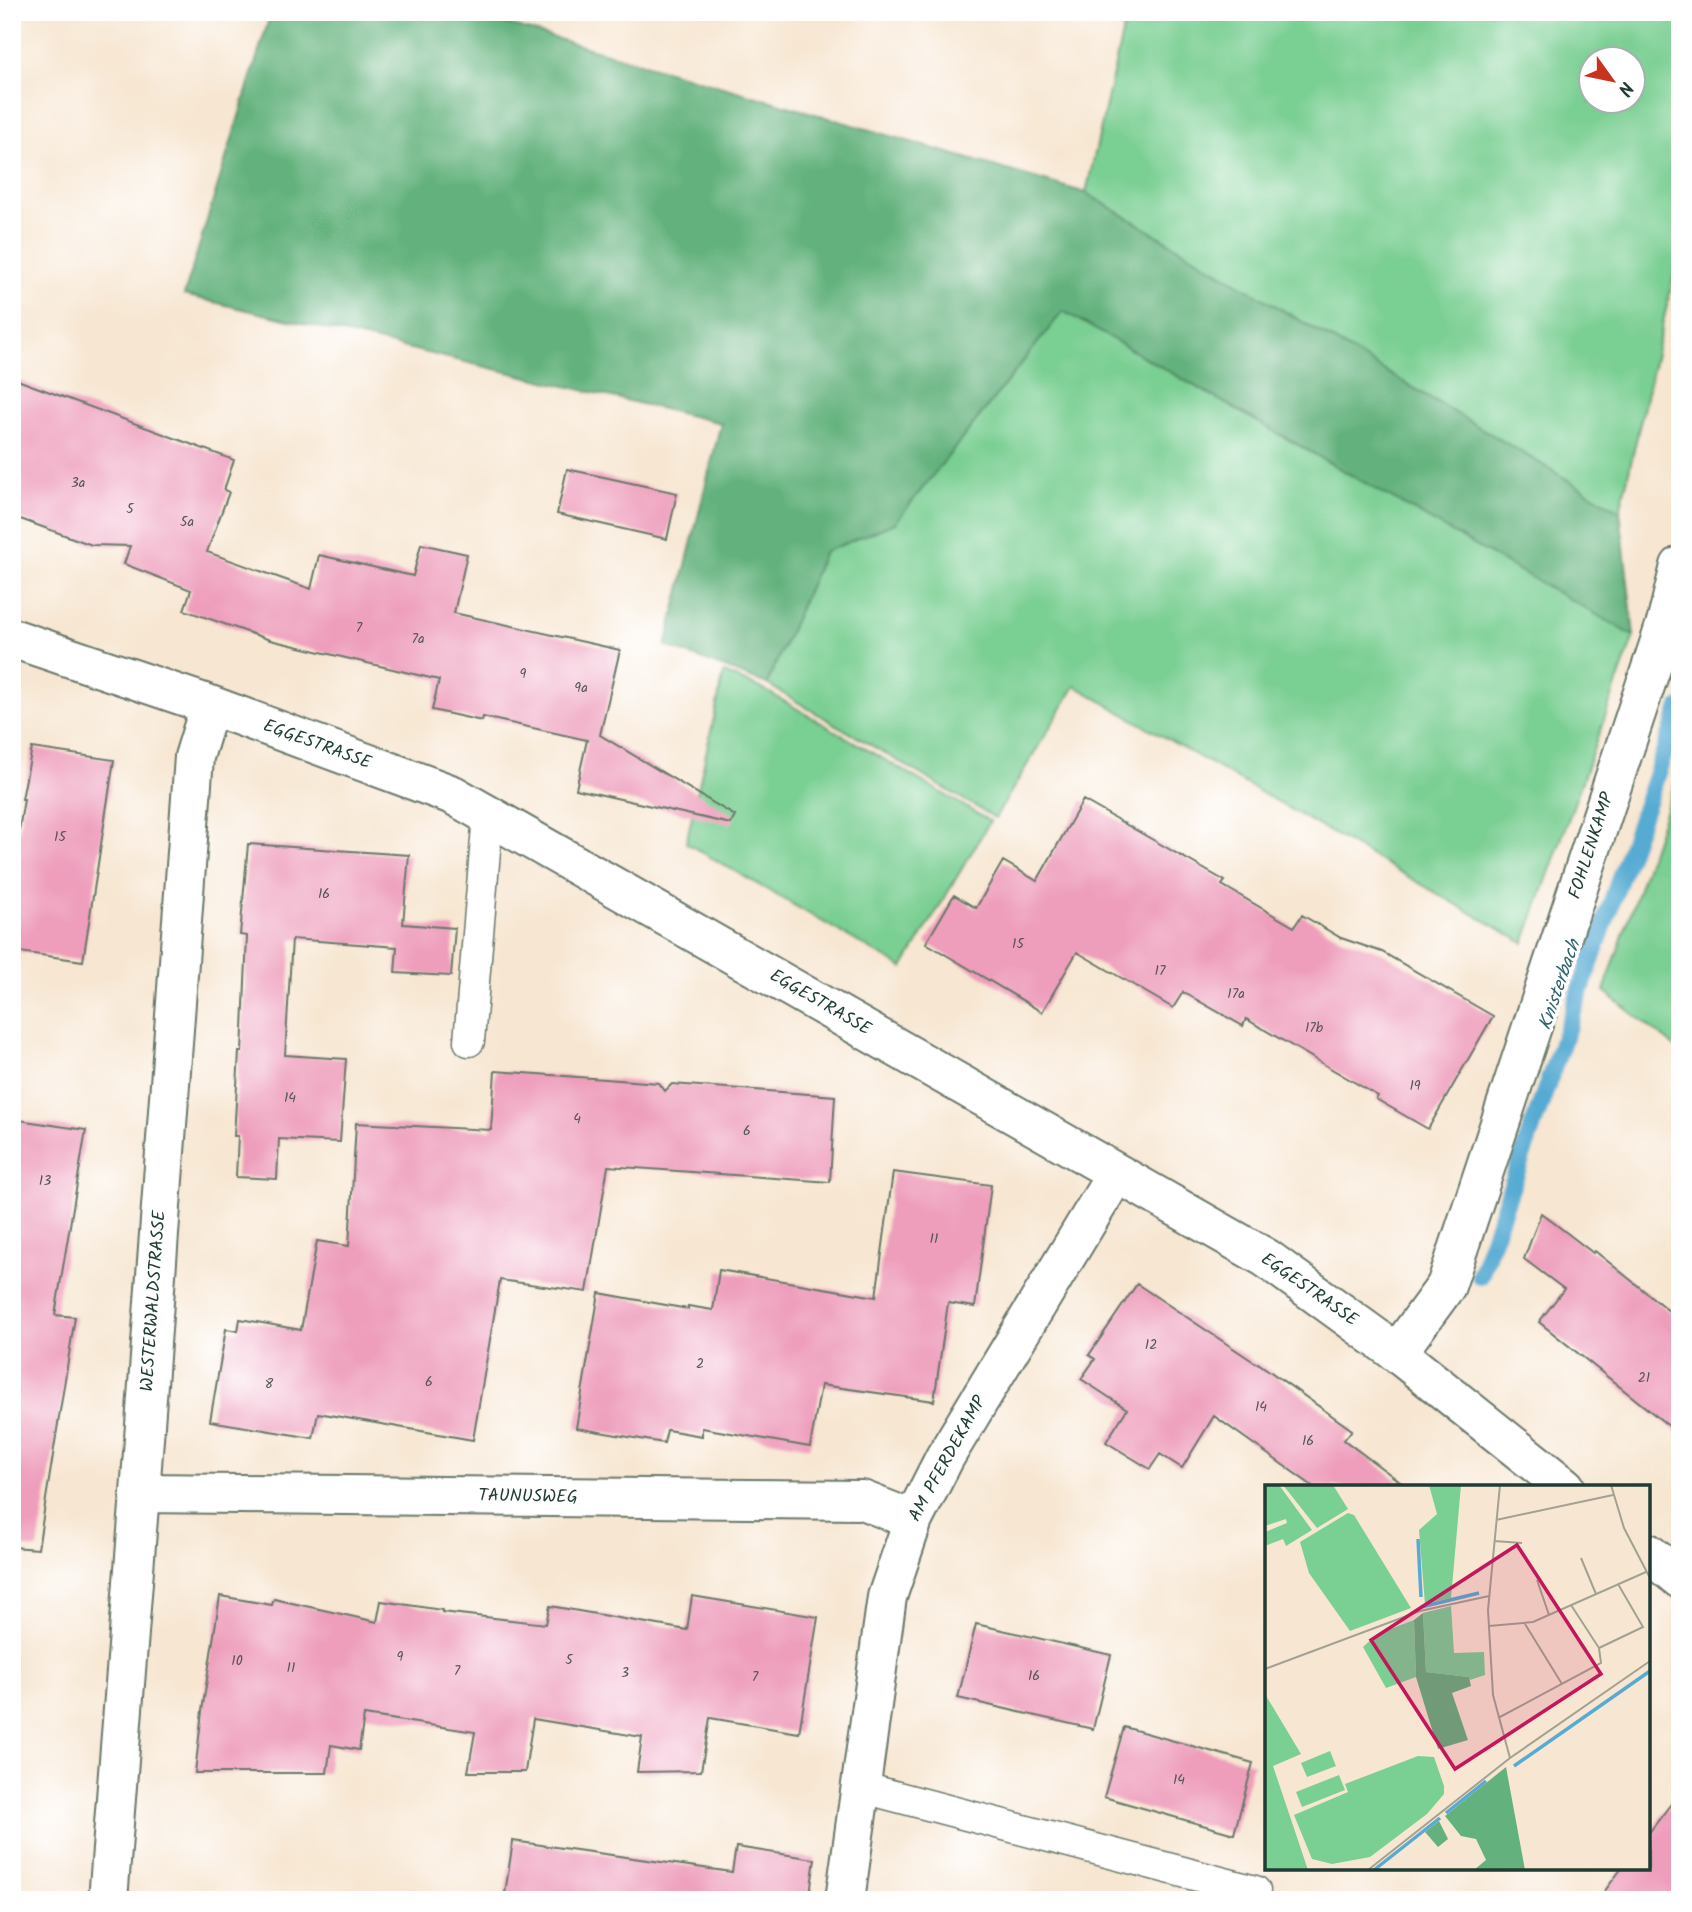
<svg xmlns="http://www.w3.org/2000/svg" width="1692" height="1912" font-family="Kalam,sans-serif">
<rect width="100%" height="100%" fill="#fff"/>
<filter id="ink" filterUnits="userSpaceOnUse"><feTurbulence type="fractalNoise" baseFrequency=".0143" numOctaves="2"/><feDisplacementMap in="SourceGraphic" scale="14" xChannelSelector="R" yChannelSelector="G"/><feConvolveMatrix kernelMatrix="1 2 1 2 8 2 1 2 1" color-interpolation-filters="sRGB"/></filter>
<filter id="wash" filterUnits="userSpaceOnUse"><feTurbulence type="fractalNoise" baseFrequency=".00686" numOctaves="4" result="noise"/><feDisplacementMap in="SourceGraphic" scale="28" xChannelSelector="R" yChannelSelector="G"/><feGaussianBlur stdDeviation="1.57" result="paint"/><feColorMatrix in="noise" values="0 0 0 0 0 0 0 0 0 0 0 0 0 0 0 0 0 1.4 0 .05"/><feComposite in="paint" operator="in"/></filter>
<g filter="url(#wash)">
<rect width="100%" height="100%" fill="#f7e6d1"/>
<path fill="#7acf93" stroke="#4c8664" stroke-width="2" fill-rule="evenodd" d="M 1127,12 L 1680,12 L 1680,248 L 1620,511 L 1086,193 ZM 1590,60 L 1632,60 L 1632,102 L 1590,102 Z
M 1063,311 L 1634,636 L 1524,943 L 1075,686 L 995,818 L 767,684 L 824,552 L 895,523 Z
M 724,673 L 763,689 L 990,821 L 903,968 L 686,843 Z
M 1680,768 L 1680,1051 L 1604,991 Z"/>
<path fill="#63b27d" stroke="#417858" stroke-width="2" d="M 271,12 L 466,12 L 1086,193 L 1620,511 L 1634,636 L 1063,311 L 895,523 L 824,552 L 767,684 L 666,646 L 721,423 L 184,295 Z"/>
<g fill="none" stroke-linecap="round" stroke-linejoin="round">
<path stroke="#57abd3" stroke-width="18" d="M 1480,1276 L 1680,708"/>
</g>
<g id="blocks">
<path fill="#ee9dbb" d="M 12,378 L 234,460 L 224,490 L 229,492 L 207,552 L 311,589 L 319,555 L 413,576 L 421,544 L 467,554 L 454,613 L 620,650 L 600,735 L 735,816 L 731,824 L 576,789 L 587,740 L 483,717 L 482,721 L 432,710 L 439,680 L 270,640 L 184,610 L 191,590 L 124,564 L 130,546 L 92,545 L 12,516 Z
M 567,469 L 677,493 L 667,539 L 557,514 Z
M 32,748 L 114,760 L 83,961 L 12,951 L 12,875 L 24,799 L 22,799 Z
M 1083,800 L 1225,881 L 1222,885 L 1294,927 L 1302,915 L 1341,938 L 1382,952 L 1493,1016 L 1428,1129 L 1376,1099 L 1378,1096 L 1246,1019 L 1243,1026 L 1183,992 L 1173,1008 L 1077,952 L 1042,1012 L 926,943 L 954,895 L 976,908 L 1003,861 L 1037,881 Z
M 248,844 L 409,855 L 403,924 L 455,928 L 451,976 L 395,973 L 397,947 L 292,939 L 285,1055 L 346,1059 L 340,1142 L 279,1139 L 277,1179 L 236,1177 L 238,1136 L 234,1136 L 239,1052 L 242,1052 L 247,936 L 240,935 Z
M 495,1071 L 659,1083 L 665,1091 L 672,1084 L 835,1096 L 830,1182 L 608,1166 L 587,1292 L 500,1280 L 473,1440 L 318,1413 L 313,1438 L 210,1421 L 226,1329 L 238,1331 L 240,1319 L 301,1330 L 317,1241 L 349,1246 L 356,1123 L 491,1130 Z
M 12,1119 L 86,1130 L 55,1315 L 75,1317 L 38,1549 L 12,1547 Z
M 893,1172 L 991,1185 L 975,1307 L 948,1303 L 934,1401 L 821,1385 L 810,1447 L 702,1428 L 702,1436 L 667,1430 L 664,1443 L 576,1428 L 599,1293 L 688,1309 L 688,1306 L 713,1310 L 719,1270 L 876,1297 Z
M 1541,1213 L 1593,1253 L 1595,1251 L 1680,1320 L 1680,1435 L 1539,1322 L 1564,1289 L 1524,1259 Z
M 1137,1284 L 1257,1364 L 1258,1363 L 1352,1430 L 1344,1440 L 1407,1487 L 1314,1487 L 1214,1416 L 1182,1468 L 1160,1454 L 1150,1469 L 1106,1442 L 1127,1409 L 1081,1379 L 1095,1359 L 1089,1355 Z
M 220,1596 L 272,1605 L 274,1599 L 377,1622 L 381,1601 L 442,1610 L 442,1612 L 546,1624 L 550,1606 L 687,1630 L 692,1596 L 818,1617 L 799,1733 L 710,1718 L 701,1771 L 637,1772 L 642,1737 L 533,1719 L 525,1772 L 468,1772 L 475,1732 L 364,1715 L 359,1750 L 331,1745 L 327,1773 L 195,1773 L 202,1711 Z
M 976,1624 L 1111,1655 L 1093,1729 L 958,1698 Z
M 1124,1727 L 1253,1763 L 1234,1834 L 1104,1797 Z
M 1680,1792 L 1680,1900 L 1598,1900 L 1622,1868 L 1648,1868 L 1648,1834 Z
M 513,1841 L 732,1872 L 736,1847 L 815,1859 L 809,1900 L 504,1900 Z"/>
</g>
</g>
<g filter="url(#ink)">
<use href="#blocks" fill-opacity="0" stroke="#6b786b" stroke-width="2"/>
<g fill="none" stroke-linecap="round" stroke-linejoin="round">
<defs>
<path id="service" d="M 469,1041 L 488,815
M 861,1790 L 875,1791 L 1255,1891"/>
<path id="minor" d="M 12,638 L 210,705 L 453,795 L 1266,1258 L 1397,1353 L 1565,1487
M 1397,1353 L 1446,1286 L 1667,620 L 1680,566
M 140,1493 L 862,1500 L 913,1520
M 1648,1553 L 1680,1579
M 108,1900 L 140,1493 L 194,757 L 210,705
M 845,1900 L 887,1597 L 913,1520 L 945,1457 L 1116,1174"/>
</defs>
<use href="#service" stroke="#6b786b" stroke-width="33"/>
<use href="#minor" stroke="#6b786b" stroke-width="42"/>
<use href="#service" stroke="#fff" stroke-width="30"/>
<use href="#minor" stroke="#fff" stroke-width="38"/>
</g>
</g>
<g text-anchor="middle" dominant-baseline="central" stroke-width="7" stroke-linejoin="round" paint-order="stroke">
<g font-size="14" fill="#535556">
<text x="78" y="483">3a</text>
<text x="130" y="509">5</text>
<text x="187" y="522">5a</text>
<text x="359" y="628">7</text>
<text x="418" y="639">7a</text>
<text x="523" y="674">9</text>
<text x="581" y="688">9a</text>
<text x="60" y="837">15</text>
<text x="324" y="894">16</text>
<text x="1018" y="944">15</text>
<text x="1160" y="971">17</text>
<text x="1236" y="994">17a</text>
<text x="1314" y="1028">17b</text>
<text x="1415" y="1086">19</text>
<text x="290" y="1098">14</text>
<text x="577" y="1119">4</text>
<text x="747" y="1131">6</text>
<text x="45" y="1181">13</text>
<text x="934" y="1239">11</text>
<text x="1151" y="1345">12</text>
<text x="700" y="1364">2</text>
<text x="1644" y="1378">21</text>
<text x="429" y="1382">6</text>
<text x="269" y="1384">8</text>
<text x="1261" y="1407">14</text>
<text x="1308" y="1441">16</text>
<text x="400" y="1657">9</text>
<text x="569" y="1660">5</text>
<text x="237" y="1661">10</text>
<text x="291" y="1668">11</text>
<text x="457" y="1671">7</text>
<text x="625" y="1673">3</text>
<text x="1034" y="1676">16</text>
<text x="755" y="1677">7</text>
<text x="1179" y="1780">14</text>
</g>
<g font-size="18" fill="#1f3d34" stroke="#fff">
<text transform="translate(317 745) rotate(20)">EGGESTRASSE</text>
<text transform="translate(1592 846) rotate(-72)">FOHLENKAMP</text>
<text transform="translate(820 1003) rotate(30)">EGGESTRASSE</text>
<text transform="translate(1309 1290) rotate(35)">EGGESTRASSE</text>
<text transform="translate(154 1301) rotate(-86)">WESTERWALDSTRASSE</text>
<text transform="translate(948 1459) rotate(-61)">AM PFERDEKAMP</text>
<text transform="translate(528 1497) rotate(1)">TAUNUSWEG</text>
</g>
<g font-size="19" font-style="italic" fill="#33646c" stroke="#fff">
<text transform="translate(1560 985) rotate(-71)">Knisterbach</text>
</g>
</g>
<g transform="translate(1265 1485)">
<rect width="385" height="385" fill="#f7e6d1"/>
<path d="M 0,0 L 14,0 L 47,45 L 21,61 L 18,54 L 0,61 L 0,47 L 22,38 L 21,34 L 0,41 ZM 18,0 L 68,0 L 83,24 L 52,43 ZM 164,0 L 196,0 L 186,113 L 160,119 L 154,45 L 172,29 ZM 83,28 L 89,30 L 146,123 L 85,146 L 44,88 L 35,57 ZM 186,121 L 189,168 L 219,167 L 220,190 L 205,195 L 204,192 L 161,187 L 158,128 ZM 149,135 L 151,192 L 121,203 L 98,162 L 112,149 ZM 0,209 L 36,269 L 8,281 L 43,385 L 0,385 ZM 65,266 L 71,281 L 42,292 L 36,278 ZM 153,271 L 169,272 L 179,301 L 179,309 L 162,329 L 105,372 L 67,379 L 47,374 L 29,330 L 83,307 L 80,299 ZM 74,290 L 80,305 L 37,322 L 31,307 Z" fill="#7acf93"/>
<path d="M 158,128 L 161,187 L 204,192 L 206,201 L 187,208 L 203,255 L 173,264 L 151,192 L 149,135 ZM 241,282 L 260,385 L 209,385 L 221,375 L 211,354 L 196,351 L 180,331 ZM 174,336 L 183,354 L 173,362 L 160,347 Z" fill="#63b27d"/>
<path fill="none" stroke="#57abd3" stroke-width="3.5" d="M 153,54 L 156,112M 156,122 L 214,108M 249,281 L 385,186M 181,328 L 221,296M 109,385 L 175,333"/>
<path fill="none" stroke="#a1a292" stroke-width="2" d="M 235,0 L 223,125 L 228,210 L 245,273M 346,0 L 359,43 L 385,93M 231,35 L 348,10M 229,56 L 257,58M 316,73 L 331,109M 272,95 L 284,130M 260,139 L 297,199M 224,141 L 268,137 L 381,87M 334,163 L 378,142 L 353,99M 0,184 L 155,126 L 224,111M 233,233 L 336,178 L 334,163 L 306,120M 103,385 L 245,273 L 385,176"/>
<path fill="#c2185b" fill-opacity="0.15" stroke="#c2185b" stroke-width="3.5" d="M 252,60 L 336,189 L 190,284 L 106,155 Z"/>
<rect width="385" height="385" fill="none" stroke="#1f3d34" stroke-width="3.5"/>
</g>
<rect width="1692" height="1912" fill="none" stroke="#fff" stroke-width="42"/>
<g transform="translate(1612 80) rotate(123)"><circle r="33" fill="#ffffff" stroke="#a5b1ae" stroke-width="2"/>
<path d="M0-5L12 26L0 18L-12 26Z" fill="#c8321e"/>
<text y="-10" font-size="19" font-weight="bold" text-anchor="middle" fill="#1f3d34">N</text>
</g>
</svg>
